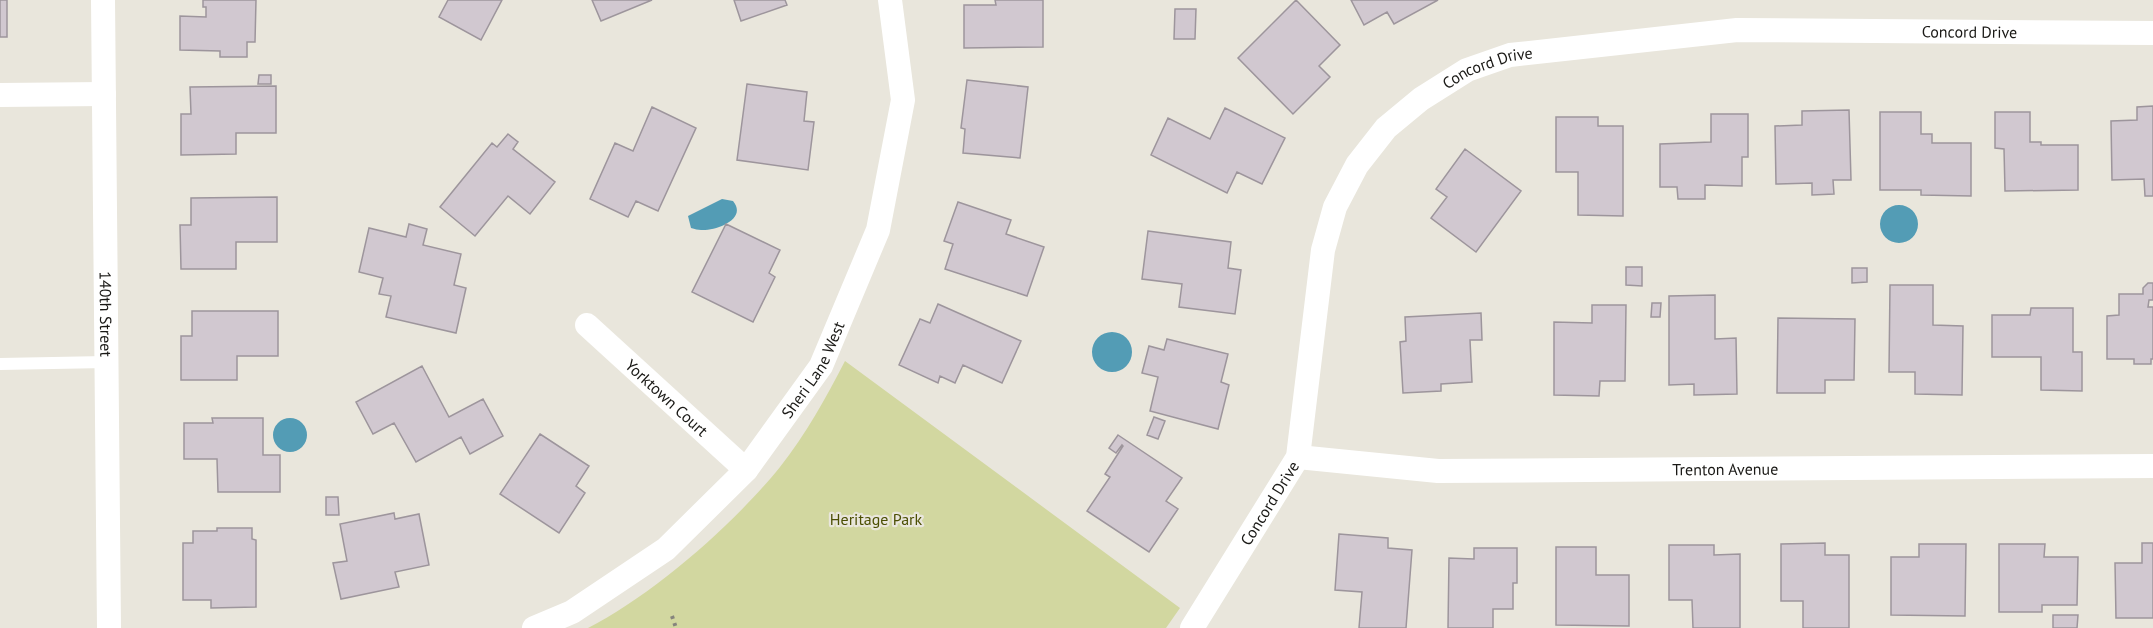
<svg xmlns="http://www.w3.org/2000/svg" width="2153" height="628" font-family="'PT Sans',sans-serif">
<rect width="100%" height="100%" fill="#e9e6dc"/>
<path fill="#d2d7a0" d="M 845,361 L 1180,608 L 1166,628 L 588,628 C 653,595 734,524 780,467 C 806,434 826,398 845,361 Z"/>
<path fill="#539cb5" d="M 722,199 L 733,201 C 748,219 716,231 701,230 C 698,230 695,229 691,228 L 688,216 Z
M1880 224a19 19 0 1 1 38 0a19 19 0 1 1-38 0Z
M1092 352a20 20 0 1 1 40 0a20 20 0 1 1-40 0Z
M273 435a17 17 0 1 1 34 0a17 17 0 1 1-34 0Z"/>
<path fill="#d1c8d0" stroke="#9d959c" stroke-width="1.5" d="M 0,0 L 7,0 L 7,37 L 0,37 Z
M 203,0 L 256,0 L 255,42 L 247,42 L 247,57 L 220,57 L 220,51 L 180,50 L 180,16 L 206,17 L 206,7 L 203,7 Z
M 448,0 L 502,0 L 481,40 L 439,17 Z
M 592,0 L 652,0 L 601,21 Z
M 734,0 L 785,0 L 787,5 L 741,21 Z
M 995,0 L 1043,0 L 1043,47 L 964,48 L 964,5 L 996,5 Z
M 1296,0 L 1340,45 L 1319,66 L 1330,77 L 1293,114 L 1238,58 Z
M 1351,0 L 1438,0 L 1394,24 L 1387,12 L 1364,25 Z
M 1175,9 L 1196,9 L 1195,39 L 1174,39 Z
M 259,75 L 271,75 L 271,84 L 258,84 Z
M 967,80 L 1028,87 L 1020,158 L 963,153 L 965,129 L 961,128 Z
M 747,84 L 807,92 L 804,121 L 814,122 L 808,170 L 737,160 Z
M 276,86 L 276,133 L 236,133 L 236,154 L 181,155 L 181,114 L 191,114 L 190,87 Z
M 2153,106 L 2153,196 L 2145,196 L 2144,179 L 2112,180 L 2111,121 L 2137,120 L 2137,107 Z
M 652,107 L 696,128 L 658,211 L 636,201 L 628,217 L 590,199 L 615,143 L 633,151 Z
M 1225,108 L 1285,138 L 1262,184 L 1237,172 L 1227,193 L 1151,155 L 1168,118 L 1210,139 Z
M 1849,110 L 1851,180 L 1833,180 L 1834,194 L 1812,195 L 1812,183 L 1776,184 L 1775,126 L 1802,125 L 1802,111 Z
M 1880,112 L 1921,112 L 1921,134 L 1932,134 L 1932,143 L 1971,143 L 1971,196 L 1921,195 L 1921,190 L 1880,190 Z
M 1995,112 L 2030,112 L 2030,142 L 2041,142 L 2041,145 L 2078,145 L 2078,190 L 2005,191 L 2004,149 L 1995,148 Z
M 1711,114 L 1748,114 L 1748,157 L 1742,157 L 1742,186 L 1705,185 L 1705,199 L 1678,199 L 1677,187 L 1660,187 L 1660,144 L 1711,142 Z
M 1556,117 L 1598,117 L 1598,126 L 1623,126 L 1623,216 L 1578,215 L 1578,172 L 1556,172 Z
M 508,134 L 518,142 L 513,149 L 555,182 L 530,214 L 508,196 L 475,236 L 440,207 L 492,143 L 497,147 Z
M 1465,149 L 1521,191 L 1476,252 L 1431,218 L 1447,197 L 1436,189 Z
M 277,197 L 277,242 L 236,242 L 236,269 L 181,269 L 180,225 L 191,225 L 191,198 Z
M 958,202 L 1011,220 L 1006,234 L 1044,247 L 1027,296 L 945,269 L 953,244 L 944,241 Z
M 409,224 L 427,229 L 423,245 L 461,254 L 454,285 L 466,288 L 456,333 L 386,317 L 391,296 L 379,294 L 383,278 L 359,272 L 369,228 L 406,237 Z
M 726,224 L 780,250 L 769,273 L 775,277 L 753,322 L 692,292 Z
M 1148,231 L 1231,242 L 1228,268 L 1241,270 L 1235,314 L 1179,307 L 1182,284 L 1142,279 Z
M 1626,267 L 1642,267 L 1642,286 L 1626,285 Z
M 1852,268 L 1867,268 L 1867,282 L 1852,283 Z
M 2148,283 L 2153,283 L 2153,300 L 2149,300 L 2148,307 L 2153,307 L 2153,359 L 2151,359 L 2151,364 L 2134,364 L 2134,359 L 2107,359 L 2107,316 L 2119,315 L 2119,294 L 2143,294 L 2143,288 Z
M 1890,285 L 1933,285 L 1933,325 L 1963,326 L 1962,395 L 1915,394 L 1915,372 L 1889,372 Z
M 1715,295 L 1715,339 L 1736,338 L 1737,394 L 1694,395 L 1694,384 L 1669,385 L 1669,296 Z
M 1652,303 L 1661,303 L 1660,317 L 1651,317 Z
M 938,304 L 1021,341 L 1002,383 L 963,365 L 955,383 L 940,376 L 938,383 L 899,365 L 920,319 L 930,323 Z
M 1592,305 L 1626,305 L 1625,381 L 1600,381 L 1599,396 L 1554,395 L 1554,322 L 1592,323 Z
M 2031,308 L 2073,308 L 2073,352 L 2082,352 L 2082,391 L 2041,390 L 2041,357 L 1992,357 L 1992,315 L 2030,315 Z
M 192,311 L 278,311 L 278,356 L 237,356 L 237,380 L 181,380 L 181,336 L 192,336 Z
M 1481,313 L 1482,340 L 1470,340 L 1472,382 L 1441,384 L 1441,391 L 1403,393 L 1400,342 L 1406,341 L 1405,317 Z
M 1778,318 L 1855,319 L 1854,380 L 1825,380 L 1825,393 L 1777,393 Z
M 1167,339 L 1228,354 L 1221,382 L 1229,385 L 1218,429 L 1150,411 L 1158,377 L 1142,373 L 1149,346 L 1164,350 Z
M 422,366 L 449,417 L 483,399 L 503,436 L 470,454 L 461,437 L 416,462 L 394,423 L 373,434 L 356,402 Z
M 1154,417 L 1165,421 L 1158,439 L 1147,435 Z
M 212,418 L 263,418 L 263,455 L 280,455 L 280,492 L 218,492 L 217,459 L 184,459 L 184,423 L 213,423 Z
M 540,434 L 589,466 L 576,486 L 585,493 L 559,533 L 500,494 Z
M 1118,435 L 1182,478 L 1166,501 L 1178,509 L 1149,552 L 1087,511 L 1110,477 L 1105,474 L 1123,446 L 1122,445 L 1116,453 L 1109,448 Z
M 326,497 L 338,497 L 339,515 L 326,515 Z
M 394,513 L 395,519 L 419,514 L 429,565 L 395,572 L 399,587 L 341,599 L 333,563 L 347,561 L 340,524 Z
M 217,528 L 252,528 L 252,539 L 256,540 L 256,607 L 211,608 L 211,600 L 183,600 L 183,543 L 193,543 L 193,531 L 217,531 Z
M 1339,534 L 1388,538 L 1388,548 L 1412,550 L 1406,628 L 1359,628 L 1362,592 L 1335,590 Z
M 1825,543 L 1825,555 L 1849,555 L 1849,628 L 1803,628 L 1803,601 L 1781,601 L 1781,544 Z
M 2142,543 L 2153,543 L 2153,618 L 2116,618 L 2115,563 L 2142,563 Z
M 1919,544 L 1966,544 L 1965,616 L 1891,615 L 1891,557 L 1919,557 Z
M 1999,544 L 2045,544 L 2044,557 L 2078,557 L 2077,605 L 2042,605 L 2042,612 L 1999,612 Z
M 1669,545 L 1714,545 L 1714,555 L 1740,554 L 1740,628 L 1693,628 L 1692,600 L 1669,600 Z
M 1556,547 L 1596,547 L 1596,575 L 1629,575 L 1629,626 L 1556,625 Z
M 1474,548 L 1517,548 L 1517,583 L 1513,583 L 1513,609 L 1493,609 L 1493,628 L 1448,628 L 1449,558 L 1474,559 Z
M 2053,615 L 2078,615 L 2077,628 L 2053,628 Z"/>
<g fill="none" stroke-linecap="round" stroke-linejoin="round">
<path stroke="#86847d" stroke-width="4" stroke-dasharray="3 4.5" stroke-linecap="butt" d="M 672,616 L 676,628"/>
<path stroke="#fff" stroke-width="12" d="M 0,364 L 106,362"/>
<g stroke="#fff" stroke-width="24">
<path id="s1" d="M 103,0 L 109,628"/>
<path d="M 0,95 L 104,94"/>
<path id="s2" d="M 587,325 L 746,470"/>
<path id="s3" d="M 1298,457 L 1438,471 L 2153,466"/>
<path id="s4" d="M 534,628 L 572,612 L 666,549 L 746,470 L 821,366 L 878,230 L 903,100 L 890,0"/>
<path id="s5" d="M 1192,628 L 1298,457 L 1323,250 L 1335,207 L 1357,165 L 1386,128 L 1421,99 L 1467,70 L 1510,55 L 1737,30 L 2153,33"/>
</g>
</g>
<g text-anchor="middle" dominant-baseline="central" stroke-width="4.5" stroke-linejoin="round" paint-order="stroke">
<g font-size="16" fill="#191815" stroke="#e9e6dc">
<text stroke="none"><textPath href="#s5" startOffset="1155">Concord Drive</textPath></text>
<text stroke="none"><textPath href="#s5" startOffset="669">Concord Drive</textPath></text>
<text stroke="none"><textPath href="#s1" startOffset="314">140th Street</textPath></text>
<text stroke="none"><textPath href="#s4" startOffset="388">Sheri Lane West</textPath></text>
<text stroke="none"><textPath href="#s2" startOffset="108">Yorktown Court</textPath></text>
<text stroke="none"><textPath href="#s3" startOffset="428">Trenton Avenue</textPath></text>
<text stroke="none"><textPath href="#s5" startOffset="147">Concord Drive</textPath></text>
</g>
<g font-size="16" fill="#4c4f04" stroke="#e9e6dc">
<text x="876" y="519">Heritage Park</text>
</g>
</g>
</svg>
